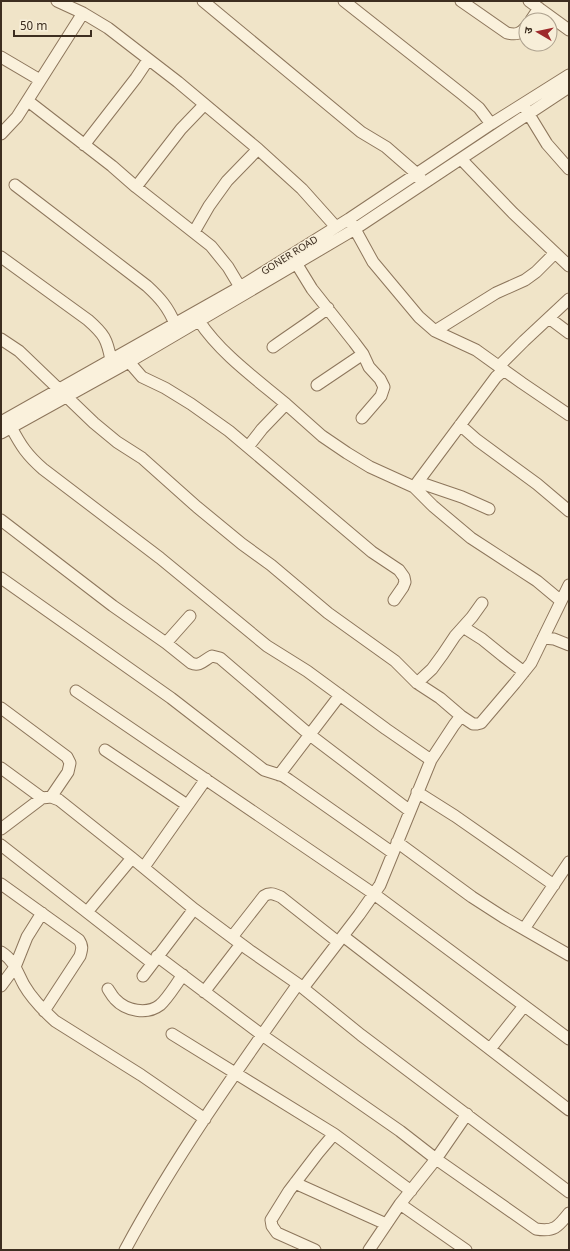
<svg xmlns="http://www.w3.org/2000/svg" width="570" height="1251" font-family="Georgia,'Noto Sans Devanagari',serif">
<rect width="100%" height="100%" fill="#f0e4c8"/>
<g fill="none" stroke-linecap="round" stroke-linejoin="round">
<defs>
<path id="minor" d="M 57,1 L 83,13
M 203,1 L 361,132 L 386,147 L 417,174 L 421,179
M 344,1 L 462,94 L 479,108 L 491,124
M 461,1 L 507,33 C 516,35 520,34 526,27
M 529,1 L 569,30
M 531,20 L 539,8
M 1,57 L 40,80
M 28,101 L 112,166 L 136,187 L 211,246 L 228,267 L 243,292
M 525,108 L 547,144 L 569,169
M 1,134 L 17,117 L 83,13 L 108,28 L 178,82 L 258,149 L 302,189 L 336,227
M 84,145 L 136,78 L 148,60
M 461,159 L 513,213 L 569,266
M 15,185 L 147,286 C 160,298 168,307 175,324
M 136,187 L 181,129 L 204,105
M 351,222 L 373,262 L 419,317 L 435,331 L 476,350 L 522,383 L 569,415
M 194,232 L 209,206 L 227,181 L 258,149
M 1,257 L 88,320 C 104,334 107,339 111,360
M 293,258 L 312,289 L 354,342 L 363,354 L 369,367 L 380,379 L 384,387 L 381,396 L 362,418
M 549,318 L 569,333
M 199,321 C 221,354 255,378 286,404
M 435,331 L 496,293 L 525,280 L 536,272 L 555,253
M 1,339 L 19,351 L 94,423 L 117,442 L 142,458 L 197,507 L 242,544 L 271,565 L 328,613 L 395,661 L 417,683 L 440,698 L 461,716 L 473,724 L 477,724 L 481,723 L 515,683 L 531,663 L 569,585
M 273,347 C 291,334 310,322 328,308
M 129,362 L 142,377 L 165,388 L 191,404 L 229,431 L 372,552 L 399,570 L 404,577 L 405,582 L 403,587 L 394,600
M 499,366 L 524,341 L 569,299
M 317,385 L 363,354
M 1,422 L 240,287 L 349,219 L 491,124 L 569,75
M 460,425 L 477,440 L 537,484 L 569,511
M 11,427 C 21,446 27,455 43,469 L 160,558 L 267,646 L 307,671 L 386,729 L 431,760
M 1,433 L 129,362 L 355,229 L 569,87
M 248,447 L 262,429 L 286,404 L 322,436 L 347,453 L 370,467 L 414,487 L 433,506 L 471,538 L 537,581 L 561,601
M 418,482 L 462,497 L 489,509
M 414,487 L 496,377 L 504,370
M 1,520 L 113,606 L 166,643 L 191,663 C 200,667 204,660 212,656 L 220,658 L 310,735 L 410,811
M 1,578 L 171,698 L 264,770 L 283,776 L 289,780 L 393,853
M 463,627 L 482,639 L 503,656 L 524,672
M 543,638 L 554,639 L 569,645
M 166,643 L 190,616
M 417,683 L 432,669 L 443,654 L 455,636 L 472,617 L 482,603
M 76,691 L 374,894 L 569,1039
M 1,708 L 67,757 L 70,763 L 68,772 L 51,797
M 105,750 L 187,805
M 1,768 L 42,798
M 279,775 L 340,695
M 417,792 L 455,816 L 554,885
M 1,829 L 42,798 L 51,797 L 59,800 L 132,858 L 194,909 L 249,950 L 298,984 L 361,1035 L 569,1192
M 397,842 L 472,897 L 503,917 L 569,955
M 1,845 L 152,963
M 144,867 L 206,779
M 1,884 L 79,940 C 83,946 82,949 80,956 L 44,1011
M 87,912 L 132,858
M 524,929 L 569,862
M 343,936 L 569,1110
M 232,937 L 264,896 C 270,892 274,894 281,897 L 338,942
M 1,952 C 14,960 17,972 24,985 C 32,999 43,1010 55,1021 L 141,1075 L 205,1119
M 157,956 L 262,1035 L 400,1131 L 436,1159 L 400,1204 L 466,1250
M 143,976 L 194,909
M 1,986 L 15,967 L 27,937 L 42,913
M 303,988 L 359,915 L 380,885 L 431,760 L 454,725 L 461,716
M 108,989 C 110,992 112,996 115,999 C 126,1011 147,1015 160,1005 C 168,998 176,984 183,975
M 204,992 L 241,944
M 172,1034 L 334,1134 L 411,1191
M 490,1049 L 524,1006
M 467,1114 L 436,1159 L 536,1229 C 554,1232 558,1227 569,1213
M 295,1183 L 386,1224
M 125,1250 C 175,1157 237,1070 298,984
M 315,1250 L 277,1233 L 272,1226 L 271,1220 L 289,1191 L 318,1153 L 334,1134
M 369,1250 L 400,1204"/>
</defs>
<use href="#minor" stroke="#8d765c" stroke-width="13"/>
<use href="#minor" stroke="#faf1dc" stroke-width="11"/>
</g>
<g text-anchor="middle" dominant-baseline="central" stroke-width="3" stroke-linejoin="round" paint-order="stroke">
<g font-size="10" fill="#3d2e20" stroke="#f7eed8">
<text transform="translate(290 256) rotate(-32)">GONER ROAD</text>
</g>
</g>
<rect width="570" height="1251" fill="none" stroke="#3d2e20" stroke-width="4"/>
<g transform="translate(538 32) rotate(279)"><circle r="19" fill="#f7eed8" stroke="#ada18e"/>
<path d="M0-3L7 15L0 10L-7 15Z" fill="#9e2a2b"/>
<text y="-6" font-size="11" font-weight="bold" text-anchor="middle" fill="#3d2e20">उ</text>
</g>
<path d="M14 30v6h77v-6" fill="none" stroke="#3d2e20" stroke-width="2"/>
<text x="20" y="30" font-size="12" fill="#3d2e20" stroke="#f7eed8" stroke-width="3" paint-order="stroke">50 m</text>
</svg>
